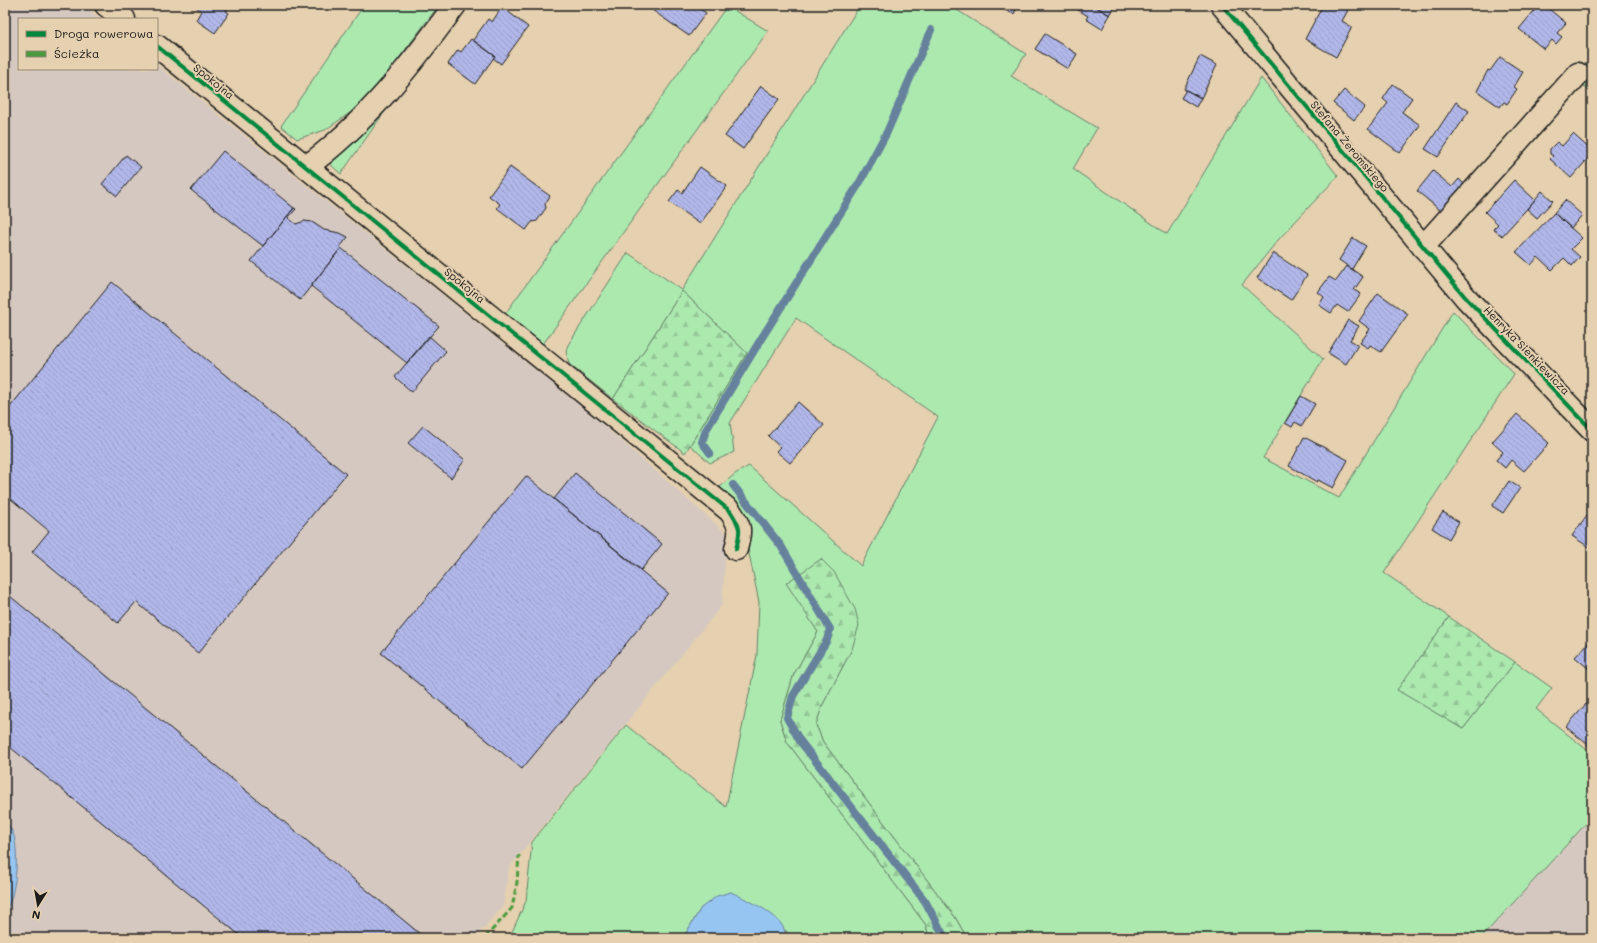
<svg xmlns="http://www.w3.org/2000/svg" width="1597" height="943" font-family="Mali,sans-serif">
<defs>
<pattern id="forest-firs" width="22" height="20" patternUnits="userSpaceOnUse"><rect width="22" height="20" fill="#ace9af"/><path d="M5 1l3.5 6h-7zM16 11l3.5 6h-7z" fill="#93c796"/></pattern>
<pattern id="building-back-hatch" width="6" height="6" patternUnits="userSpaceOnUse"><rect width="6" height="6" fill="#b1b7e9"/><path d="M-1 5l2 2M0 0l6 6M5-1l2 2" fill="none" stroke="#989dc7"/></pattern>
</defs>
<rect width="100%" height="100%" fill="#e5d0af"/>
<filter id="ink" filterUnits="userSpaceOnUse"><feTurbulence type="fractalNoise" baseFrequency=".025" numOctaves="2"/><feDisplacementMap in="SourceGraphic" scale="8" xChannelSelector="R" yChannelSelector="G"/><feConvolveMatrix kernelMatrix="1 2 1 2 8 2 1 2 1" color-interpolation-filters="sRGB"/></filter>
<g filter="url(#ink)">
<path fill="#d5c8c0" d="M 5,5 L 83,5 L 100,19 L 19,19 L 19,69 L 157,69 L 157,65 L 599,421 L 727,534 L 722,605 L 509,868 L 503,906 L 475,938 L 5,938 Z
M 1592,817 L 1592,938 L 1481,938 Z"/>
<path fill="#ace9af" stroke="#648266" d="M 364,5 L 439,5 L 366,102 L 325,130 L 297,139 L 281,126 Z
M 860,5 L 949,5 L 1026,54 L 1011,76 L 1097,128 L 1073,169 L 1167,234 L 1261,78 L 1338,176 L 1278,240 L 1242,285 L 1323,359 L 1263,458 L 1339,498 L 1453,311 L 1514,374 L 1384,573 L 1449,617 L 1398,690 L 1463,729 L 1515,662 L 1552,688 L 1536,709 L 1592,754 L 1592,817 L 1481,938 L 967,938 L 955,917 L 823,742 L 816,725 L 822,706 L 852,649 L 808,616 L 818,632 L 794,674 L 780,720 L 787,742 L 926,925 L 929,938 L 785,938 L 787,931 L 701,908 L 686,933 L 674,938 L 506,938 L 512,932 L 526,901 L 532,842 L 626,725 L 726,807 L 757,655 L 759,602 L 747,544 L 749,532 L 720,487 L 735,474 L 749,466 L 861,566 L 938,417 L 796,318 L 730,423 L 734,452 L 710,463 L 690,445 L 747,353 L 682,291 L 613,399 L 569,364 L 566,351 L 568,345 L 628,253 L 682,290 Z
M 727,6 L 768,31 L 543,344 L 505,314 Z
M 1592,57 L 1592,94 L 1581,83 L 1583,66 Z
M 392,101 L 341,174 L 331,165 L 340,150 Z"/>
<path fill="url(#forest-firs)" stroke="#648266" d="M 682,291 L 747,353 L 685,453 L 613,399 Z
M 821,559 L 834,572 L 855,609 L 859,625 L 852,649 L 822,706 L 816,725 L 823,742 L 955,917 L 967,938 L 929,938 L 926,925 L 787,742 L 780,720 L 794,674 L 818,632 L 786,583 Z
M 1449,617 L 1515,662 L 1463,729 L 1397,690 Z"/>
<path fill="#97c5f2" stroke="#66819c" d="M 5,820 C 8,825 13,831 14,836 C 19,856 16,896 5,912 Z
M 731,892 C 747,900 789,917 785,938 L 674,938 L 686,933 L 701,908 L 717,896 Z"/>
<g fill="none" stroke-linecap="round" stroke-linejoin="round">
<path stroke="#66819c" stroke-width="8" d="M 710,453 L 702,442 L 706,430 L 761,339 L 860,182 L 887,132 L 931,30
M 733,485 L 781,546 L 830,629 L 827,640 L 793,696 L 787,718 L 800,741 L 925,901 L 945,938"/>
</g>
<path fill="url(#building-back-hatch)" stroke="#1c1c1c" d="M 188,5 L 230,5 L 226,11 L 229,13 L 215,33 L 196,20 L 201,11 L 195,6 Z
M 645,5 L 695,5 L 706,13 L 689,36 Z
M 1004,5 L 1003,5 L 1018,5 L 1014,14 L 1002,9 Z
M 1077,5 L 1093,5 L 1110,15 L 1102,29 L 1086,19 L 1088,16 L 1075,8 Z
M 1093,5 L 1116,5 L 1110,15 Z
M 1323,5 L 1339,5 L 1348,10 L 1342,21 L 1352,27 L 1336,57 L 1305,39 Z
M 1539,5 L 1544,5 L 1566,23 L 1557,33 L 1562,37 L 1556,44 L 1552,40 L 1544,49 L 1519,29 Z
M 502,7 L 528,27 L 501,64 L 493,58 L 495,56 L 473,40 L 488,19 L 492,22 Z
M 1045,34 L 1077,54 L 1068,69 L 1035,49 Z
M 471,39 L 495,56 L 475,84 L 448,64 L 458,50 L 461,52 Z
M 1200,56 L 1217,65 L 1201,98 L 1184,89 Z
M 1500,57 L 1523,72 L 1514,87 L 1517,89 L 1507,104 L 1504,102 L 1500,107 L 1477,91 L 1488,70 L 1490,71 Z
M 1393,84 L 1412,98 L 1402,112 L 1420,125 L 1400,153 L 1368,129 L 1388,103 L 1383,99 Z
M 761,86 L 779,99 L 743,149 L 725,136 Z
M 1186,90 L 1201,98 L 1196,107 L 1181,98 Z
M 1344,90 L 1365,107 L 1354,120 L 1333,103 Z
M 1456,102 L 1469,111 L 1438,157 L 1425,149 Z
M 1573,134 L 1592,151 L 1592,154 L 1571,178 L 1550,159 L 1553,156 L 1550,154 L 1550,149 L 1557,142 L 1562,146 Z
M 223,151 L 294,208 L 263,246 L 191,190 Z
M 126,155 L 141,167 L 117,196 L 102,184 Z
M 510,167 L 550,196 L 545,204 L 546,208 L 537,221 L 532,222 L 526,230 L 497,208 L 500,204 L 489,196 Z
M 700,167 L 727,186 L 700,224 L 669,202 L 678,190 L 682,193 Z
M 1433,171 L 1452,187 L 1459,179 L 1464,184 L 1441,211 L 1417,191 Z
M 1514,180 L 1535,200 L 1502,236 L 1493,229 L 1498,224 L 1485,212 Z
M 1542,191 L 1553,201 L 1537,218 L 1527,209 Z
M 1565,200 L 1582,215 L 1571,228 L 1554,213 Z
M 294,208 L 296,209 L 288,218 L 296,224 L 305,221 L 312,222 L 324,230 L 340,233 L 348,237 L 340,247 L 341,248 L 300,300 L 251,261 Z
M 1554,213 L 1582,238 L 1571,249 L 1580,257 L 1572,266 L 1564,258 L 1552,270 L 1538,257 L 1531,265 L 1516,252 Z
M 1353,238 L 1366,246 L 1352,269 L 1339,260 Z
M 341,248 L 439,326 L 407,363 L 311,286 Z
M 1273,253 L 1307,275 L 1291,300 L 1257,278 Z
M 1347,266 L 1363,277 L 1354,290 L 1361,294 L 1348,312 L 1337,305 L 1331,313 L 1319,305 L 1324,297 L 1318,292 L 1329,277 L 1336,281 Z
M 112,282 L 346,474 L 198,653 L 136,602 L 118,623 L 32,552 L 49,531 L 5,494 L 5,413 Z
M 1378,293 L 1408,314 L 1381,352 L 1370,345 L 1368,348 L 1360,343 L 1370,329 L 1359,321 Z
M 1348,320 L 1359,326 L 1350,340 L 1358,345 L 1346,364 L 1328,353 Z
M 429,336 L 446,351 L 412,392 L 395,377 Z
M 1301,396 L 1315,404 L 1302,426 L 1295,422 L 1292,427 L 1285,423 Z
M 798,402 L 824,425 L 790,463 L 776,451 L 780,447 L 768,436 Z
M 1517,414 L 1549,443 L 1524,471 L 1511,460 L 1505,468 L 1496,460 L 1503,452 L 1492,442 Z
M 423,426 L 465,460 L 451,478 L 408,443 Z
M 1304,437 L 1348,460 L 1333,488 L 1318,480 L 1317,482 L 1289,466 Z
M 575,473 L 662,544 L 641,570 L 554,499 Z
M 526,476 L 668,593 L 522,769 L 381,653 Z
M 1509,481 L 1520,488 L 1503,513 L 1492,506 Z
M 1592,508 L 1592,543 L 1589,547 L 1572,536 Z
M 1443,512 L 1459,522 L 1449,539 L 1432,528 Z
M 5,592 L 425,938 L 243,938 L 5,743 Z
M 1592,639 L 1592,666 L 1589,669 L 1575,657 Z
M 1586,704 L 1592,709 L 1592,748 L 1566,727 Z"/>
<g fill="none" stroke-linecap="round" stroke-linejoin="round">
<defs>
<path id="minor" d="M 106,5 L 124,19
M 1222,5 L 1466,298 L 1592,430
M 157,46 L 730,511 C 741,527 741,530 736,549
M 306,167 C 365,124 412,64 455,5
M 1423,247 L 1578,74"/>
</defs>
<use href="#minor" stroke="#1c1c1c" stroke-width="25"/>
<use href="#minor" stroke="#e5d0af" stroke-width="22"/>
<path stroke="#4c9a3e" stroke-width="3" stroke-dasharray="6 3" stroke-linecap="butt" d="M 485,938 L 512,908 L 517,882 L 519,855"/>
<defs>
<path id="cycleway" d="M 1222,5 L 1466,298 L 1592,430
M 157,46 L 730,511 C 741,527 741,530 736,549"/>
</defs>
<use href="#cycleway" stroke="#e5d0af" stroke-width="6"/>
<use href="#cycleway" stroke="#00873e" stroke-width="4"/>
</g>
</g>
<g text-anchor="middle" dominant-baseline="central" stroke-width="4" stroke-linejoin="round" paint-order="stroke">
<g font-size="11" fill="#1c1c1c" stroke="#e5d0af">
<text transform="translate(214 81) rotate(39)">Spokojna</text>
<text transform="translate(1350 146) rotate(50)">Stefana Żeromskiego</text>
<text transform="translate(465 285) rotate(39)">Spokojna</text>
<text transform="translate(1527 350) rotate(46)">Henryka Sienkiewicza</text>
</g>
</g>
<rect width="1597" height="943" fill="none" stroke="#e5d0af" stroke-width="20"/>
<rect x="10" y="10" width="1577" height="923" fill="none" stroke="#1c1c1c" stroke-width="1.5" filter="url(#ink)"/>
<rect x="18" y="18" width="140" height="52" fill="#e5d0af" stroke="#958874"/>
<rect x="26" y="31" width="20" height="6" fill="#00873e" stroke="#958874"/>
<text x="54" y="38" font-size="12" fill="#1c1c1c">Droga rowerowa</text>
<rect x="26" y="51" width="20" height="6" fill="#4c9a3e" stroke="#958874"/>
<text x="54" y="58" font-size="12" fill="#1c1c1c">Ścieżka</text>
<g transform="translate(38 905) rotate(191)" stroke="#e5d0af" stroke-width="3" paint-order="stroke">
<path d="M0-3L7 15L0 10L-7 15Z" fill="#1c1c1c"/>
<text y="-6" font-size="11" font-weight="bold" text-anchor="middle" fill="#1c1c1c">N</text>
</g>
</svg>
